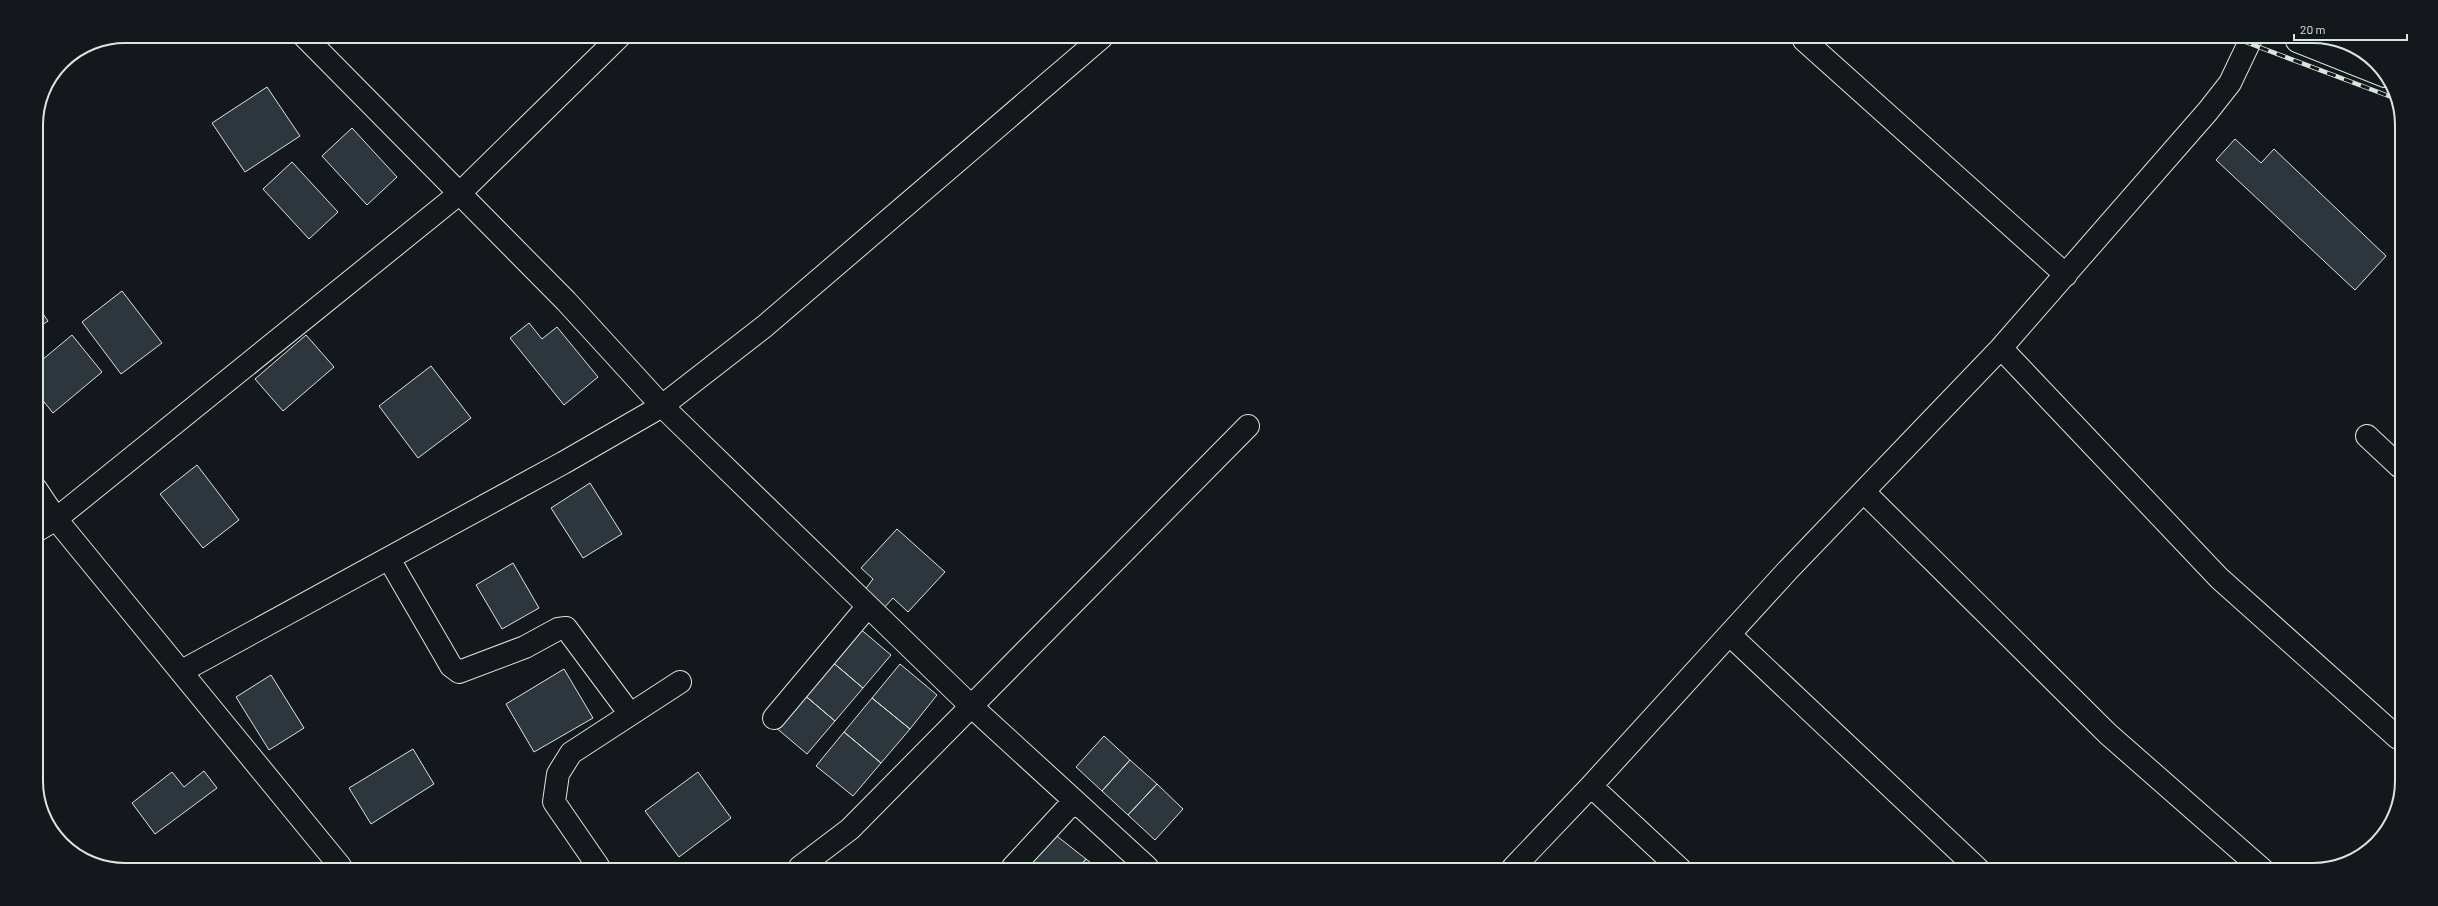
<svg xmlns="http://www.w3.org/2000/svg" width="2438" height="906" font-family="Barlow,sans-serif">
<rect width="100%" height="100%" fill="#14181c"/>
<path fill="#2c363c" stroke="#d8e6dc" d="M 267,87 L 300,136 L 245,172 L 212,123 Z
M 352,128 L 397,177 L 367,205 L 322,156 Z
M 2235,139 L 2261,163 L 2274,149 L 2386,256 L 2355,290 L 2216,160 Z
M 292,162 L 338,212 L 309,239 L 263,189 Z
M 122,291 L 162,343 L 121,374 L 82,322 Z
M 36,304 L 48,321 L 36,329 Z
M 529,323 L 542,339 L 557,327 L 598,377 L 564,405 L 510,338 Z
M 72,335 L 102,372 L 53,413 L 36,392 L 36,365 Z
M 306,335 L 334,367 L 283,411 L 255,379 Z
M 431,366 L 471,418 L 418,458 L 379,406 Z
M 197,465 L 239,520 L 203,548 L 160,494 Z
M 590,483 L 622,534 L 583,558 L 551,508 Z
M 897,529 L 945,572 L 908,612 L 893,598 L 883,609 L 864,591 L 873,579 L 861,568 Z
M 513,563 L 539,608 L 502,629 L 476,585 Z
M 858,627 L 891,655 L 863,688 L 830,660 Z
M 830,660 L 863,688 L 835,721 L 802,693 Z
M 900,664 L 937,695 L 910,729 L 872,698 Z
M 564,669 L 593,718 L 534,752 L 506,704 Z
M 271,675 L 304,728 L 269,750 L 236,697 Z
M 802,693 L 835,721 L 807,754 L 774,726 Z
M 872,698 L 910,729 L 881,763 L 844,732 Z
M 844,732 L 881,763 L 853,796 L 816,766 Z
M 1104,736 L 1130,760 L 1102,791 L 1076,767 Z
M 413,749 L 434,784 L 371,824 L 349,788 Z
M 1130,760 L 1157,784 L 1128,815 L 1102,791 Z
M 204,771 L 217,788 L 155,834 L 132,803 L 172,772 L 184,787 Z
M 698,772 L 731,818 L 679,857 L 645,811 Z
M 1157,784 L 1183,809 L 1155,840 L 1128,815 Z
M 1053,833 L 1086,859 L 1079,867 L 1026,867 Z
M 1086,859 L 1096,867 L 1079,867 Z
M 463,862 L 466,866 L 458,866 Z"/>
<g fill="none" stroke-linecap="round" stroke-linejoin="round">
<defs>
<path id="minor" d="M 304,36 L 566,301 L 662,406 L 971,706 L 1147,867
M 1804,40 L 2066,275
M 2297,41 L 2385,76
M 2001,348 L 2219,578 L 2398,738
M 2367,436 L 2399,466
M 36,489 L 56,519 L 340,866
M 1864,492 L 2108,734 L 2263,870
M 36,531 L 56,519 L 460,193 L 619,37
M 389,559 L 443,652 L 451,666 L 459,672 L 525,647 L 558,629 L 566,628 L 630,714
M 1730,635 L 1978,869
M 182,671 L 563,463 L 662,406 L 765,326 L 1101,38
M 774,718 L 868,606
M 1591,786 L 1680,869
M 598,866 L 554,802 L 558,774 L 571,753 L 680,682
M 800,867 L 850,829 L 1248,426
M 1013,867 L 1074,801
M 1513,868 L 1591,786 L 1788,570 L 2001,348 L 2208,111 L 2230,83 L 2250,41"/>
</defs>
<use href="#minor" stroke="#d8e6dc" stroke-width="24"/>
<use href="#minor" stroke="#14181c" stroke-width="22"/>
<defs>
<path id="rail" d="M 2243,41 L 2394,98"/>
</defs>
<use href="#rail" stroke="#d8e6dc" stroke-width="4.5"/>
<use href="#rail" stroke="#14181c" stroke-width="3" stroke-dasharray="9" stroke-linecap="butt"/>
</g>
<path d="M0 0H2438V906H0ZM125 43H2313A82 82 0 0 1 2395 125V781A82 82 0 0 1 2313 863H125A82 82 0 0 1 43 781V125A82 82 0 0 1 125 43Z" fill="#14181c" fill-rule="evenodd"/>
<path fill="none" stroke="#d8e6dc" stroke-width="2" d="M125 43H2313A82 82 0 0 1 2395 125V781A82 82 0 0 1 2313 863H125A82 82 0 0 1 43 781V125A82 82 0 0 1 125 43Z"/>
<path d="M2294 34v6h113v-6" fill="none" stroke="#d8e6dc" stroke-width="2"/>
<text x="2300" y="34" font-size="12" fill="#d8e6dc" stroke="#14181c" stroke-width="3" paint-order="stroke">20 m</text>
</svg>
